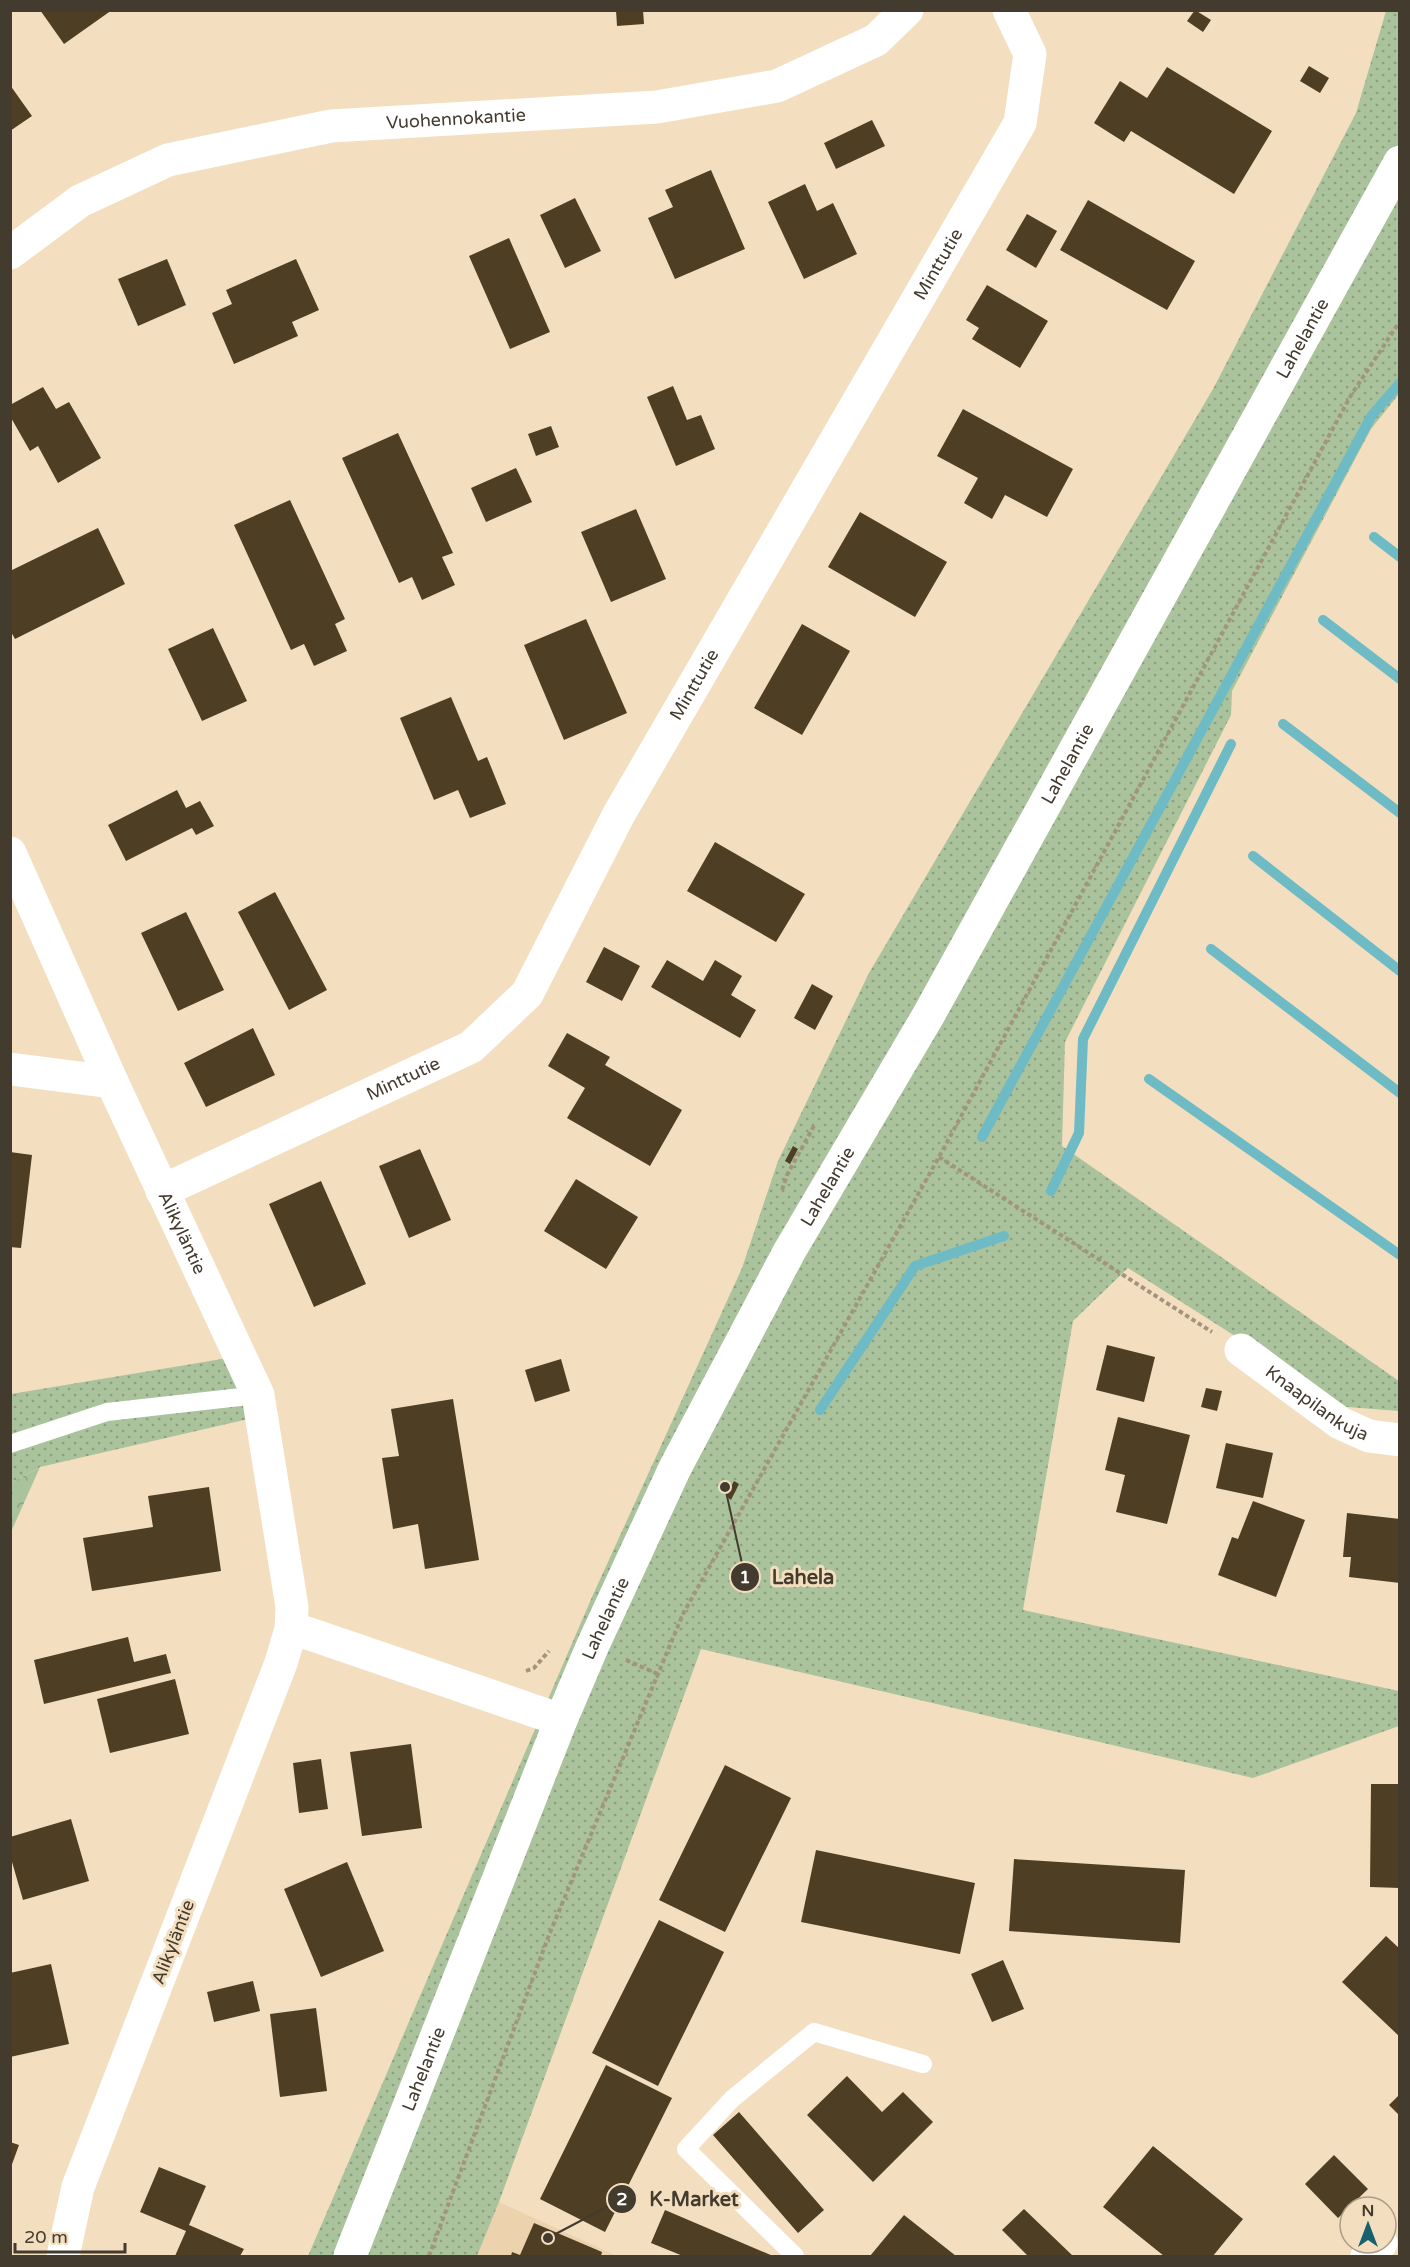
<svg xmlns="http://www.w3.org/2000/svg" width="1410" height="2267" font-family="'Varela Round',sans-serif">
<defs>
<pattern id="grass-dots" width="8" height="8" patternUnits="userSpaceOnUse" patternTransform="scale(1.5)"><rect width="8" height="8" fill="#aac39c"/><path d="M2 2h.1M6 6h.1" fill="none" stroke="#8ca080" stroke-width="1.8" stroke-linecap="round"/></pattern>
<pattern id="park-crowns" width="20" height="18" patternUnits="userSpaceOnUse" patternTransform="scale(1.5)"><rect width="20" height="18" fill="#aac39c"/><path d="M2 6a3 3 0 1 1 6 0M12 15a3 3 0 1 1 6 0" fill="none" stroke="#8ca080"/></pattern>
</defs>
<rect width="100%" height="100%" fill="#f3dfc0"/>
<path fill="#ecd3ae" d="M 499,2202 L 617,2256 L 477,2256 Z"/>
<path fill="url(#grass-dots)" d="M 1386,11 L 1399,11 L 1399,394 L 1371,429 L 1232,691 L 1231,715 L 1065,1042 L 1062,1146 L 1399,1381 L 1399,1411 L 1347,1407 L 1128,1268 L 1073,1321 L 1023,1610 L 1399,1691 L 1399,1726 L 1253,1778 L 701,1649 L 499,2202 L 477,2256 L 308,2256 L 592,1597 L 742,1268 L 778,1161 L 869,973 L 1213,389 L 1356,113 Z
M 240,1356 L 266,1415 L 40,1467 L 11,1483 L 11,1394 Z"/>
<path fill="url(#park-crowns)" d="M 40,1467 L 11,1532 L 11,1483 Z"/>
<g fill="none" stroke-linecap="round" stroke-linejoin="round">
<path stroke="#6ebbc6" stroke-width="10" d="M 1374,537 L 1400,557
M 1323,620 L 1400,679
M 1283,724 L 1400,813
M 1253,856 L 1400,971
M 1211,949 L 1400,1093
M 1149,1079 L 1400,1255
M 982,1137 L 1372,415 L 1400,383
M 1051,1191 L 1079,1133 L 1083,1039 L 1231,744
M 820,1410 L 915,1266 L 1004,1236"/>
</g>
<path fill="#4e3e23" d="M 40,10 L 112,10 L 64,44 Z
M 616,10 L 643,10 L 644,24 L 617,26 Z
M 1195,10 L 1211,20 L 1203,32 L 1187,21 Z
M 1309,66 L 1329,78 L 1320,93 L 1300,81 Z
M 1167,67 L 1272,131 L 1234,194 L 1131,131 L 1124,142 L 1094,123 L 1120,81 L 1147,98 Z
M 10,85 L 32,116 L 10,131 Z
M 872,120 L 885,146 L 836,169 L 824,143 Z
M 711,170 L 745,249 L 675,279 L 648,218 L 673,207 L 665,190 Z
M 805,184 L 817,211 L 833,203 L 857,254 L 804,279 L 768,202 Z
M 575,198 L 601,251 L 565,268 L 540,215 Z
M 1088,200 L 1195,261 L 1167,310 L 1060,250 Z
M 1027,214 L 1057,231 L 1036,268 L 1006,250 Z
M 509,238 L 550,332 L 510,349 L 469,256 Z
M 167,259 L 186,305 L 138,326 L 118,279 Z
M 296,259 L 319,310 L 292,322 L 298,336 L 234,364 L 212,313 L 232,304 L 226,290 Z
M 987,285 L 1048,321 L 1020,368 L 972,339 L 979,328 L 966,320 Z
M 673,386 L 687,420 L 701,415 L 715,449 L 676,466 L 647,397 Z
M 43,387 L 56,409 L 69,402 L 101,458 L 58,483 L 38,446 L 30,451 L 10,416 L 10,405 Z
M 963,409 L 1073,469 L 1047,517 L 1005,495 L 992,519 L 964,503 L 978,478 L 937,456 Z
M 551,426 L 559,447 L 536,456 L 528,434 Z
M 398,433 L 453,553 L 442,557 L 455,585 L 422,600 L 412,577 L 399,583 L 342,458 Z
M 516,468 L 532,502 L 486,522 L 471,488 Z
M 290,500 L 345,619 L 335,624 L 347,651 L 314,666 L 304,644 L 291,650 L 234,525 Z
M 636,509 L 666,579 L 611,602 L 581,532 Z
M 860,512 L 947,562 L 915,617 L 828,567 Z
M 98,528 L 125,584 L 15,639 L 10,630 L 10,571 Z
M 586,619 L 627,713 L 564,740 L 524,645 Z
M 802,624 L 850,651 L 802,735 L 754,708 Z
M 213,628 L 247,701 L 202,721 L 168,649 Z
M 451,697 L 478,761 L 487,757 L 506,804 L 470,818 L 458,790 L 434,800 L 400,718 Z
M 177,790 L 186,808 L 200,801 L 214,826 L 196,835 L 192,828 L 126,861 L 108,825 Z
M 715,842 L 805,894 L 776,942 L 687,891 Z
M 275,892 L 327,990 L 289,1010 L 238,912 Z
M 186,912 L 224,990 L 178,1011 L 141,933 Z
M 604,947 L 640,966 L 622,1001 L 586,982 Z
M 667,960 L 703,981 L 715,960 L 742,976 L 731,995 L 756,1010 L 740,1038 L 651,987 Z
M 812,984 L 833,996 L 815,1030 L 794,1018 Z
M 253,1028 L 275,1075 L 206,1107 L 184,1063 Z
M 567,1033 L 610,1057 L 605,1065 L 682,1110 L 650,1166 L 567,1118 L 585,1088 L 548,1066 Z
M 793,1146 L 798,1149 L 790,1164 L 785,1161 Z
M 420,1149 L 451,1220 L 409,1238 L 379,1166 Z
M 10,1152 L 32,1155 L 21,1248 L 10,1247 Z
M 576,1179 L 638,1217 L 606,1269 L 544,1231 Z
M 321,1181 L 366,1284 L 314,1307 L 269,1204 Z
M 1107,1345 L 1155,1357 L 1144,1402 L 1096,1390 Z
M 561,1359 L 570,1391 L 535,1402 L 525,1370 Z
M 1206,1388 L 1222,1391 L 1217,1411 L 1201,1407 Z
M 453,1399 L 479,1560 L 425,1569 L 418,1524 L 393,1529 L 382,1458 L 399,1456 L 391,1409 Z
M 1118,1417 L 1190,1435 L 1167,1524 L 1116,1512 L 1125,1475 L 1105,1470 Z
M 1226,1443 L 1273,1453 L 1263,1498 L 1216,1488 Z
M 734,1481 L 739,1484 L 731,1500 L 726,1496 Z
M 209,1487 L 221,1571 L 92,1591 L 83,1538 L 153,1527 L 148,1496 Z
M 1253,1501 L 1305,1520 L 1276,1597 L 1218,1575 L 1232,1537 L 1238,1539 Z
M 1347,1513 L 1400,1519 L 1400,1583 L 1349,1577 L 1351,1557 L 1343,1557 Z
M 128,1637 L 134,1662 L 166,1654 L 171,1673 L 44,1704 L 34,1660 Z
M 175,1679 L 189,1734 L 110,1753 L 97,1699 Z
M 411,1744 L 422,1828 L 362,1836 L 350,1752 Z
M 321,1759 L 328,1809 L 299,1813 L 293,1763 Z
M 725,1765 L 791,1798 L 725,1932 L 659,1900 Z
M 1371,1784 L 1400,1784 L 1400,1888 L 1370,1887 Z
M 71,1819 L 89,1881 L 23,1900 L 10,1855 L 10,1837 Z
M 816,1850 L 975,1883 L 960,1954 L 801,1922 Z
M 1014,1859 L 1185,1870 L 1180,1943 L 1009,1931 Z
M 347,1862 L 384,1951 L 321,1977 L 284,1889 Z
M 659,1920 L 724,1952 L 658,2086 L 592,2053 Z
M 1386,1936 L 1400,1949 L 1400,2037 L 1342,1982 Z
M 1003,1960 L 1024,2009 L 992,2022 L 971,1974 Z
M 51,1964 L 69,2044 L 10,2057 L 10,1973 Z
M 253,1981 L 260,2011 L 214,2022 L 207,1992 Z
M 316,2008 L 327,2091 L 280,2097 L 270,2014 Z
M 606,2065 L 672,2098 L 605,2232 L 540,2199 Z
M 847,2076 L 882,2112 L 903,2092 L 933,2122 L 873,2182 L 807,2115 Z
M 1400,2094 L 1400,2116 L 1389,2105 Z
M 739,2112 L 824,2210 L 798,2233 L 713,2135 Z
M 10,2142 L 19,2145 L 11,2167 L 10,2167 Z
M 1153,2146 L 1243,2219 L 1213,2256 L 1164,2256 L 1103,2207 Z
M 1334,2155 L 1368,2189 L 1338,2218 L 1305,2184 Z
M 159,2167 L 206,2186 L 189,2225 L 244,2249 L 240,2256 L 175,2256 L 186,2231 L 140,2212 Z
M 1024,2209 L 1073,2256 L 1028,2256 L 1002,2230 Z
M 665,2210 L 773,2256 L 683,2256 L 651,2243 Z
M 904,2215 L 956,2256 L 870,2256 Z
M 534,2223 L 602,2252 L 601,2256 L 511,2256 L 512,2252 L 520,2255 Z"/>
<g fill="none" stroke-linecap="round" stroke-linejoin="round">
<path stroke="#a3947d" stroke-width="4" stroke-dasharray="4.5 3" stroke-linecap="butt" d="M 939,1157 L 1212,1332
M 782,1190 L 787,1175 L 815,1124
M 626,1660 L 658,1674
M 526,1671 L 534,1668 L 549,1651
M 429,2256 L 549,1935 L 683,1614 L 939,1157 L 1350,397 L 1400,321"/>
<path stroke="#fff" stroke-width="18" d="M 10,1444 L 107,1412 L 258,1395
M 795,2256 L 686,2149 L 732,2099 L 814,2032 L 923,2064"/>
<g stroke="#fff" stroke-width="33">
<path id="s1" d="M 10,253 L 80,201 L 168,160 L 331,126 L 657,107 L 777,86 L 876,40 L 907,10"/>
<path id="s2" d="M 10,853 L 112,1082 L 258,1395 L 292,1607 L 291,1629 L 281,1663 L 78,2187 L 63,2256"/>
<path d="M 10,1069 L 112,1082"/>
<path id="s3" d="M 162,1191 L 471,1047 L 527,994 L 619,814 L 1020,123 L 1030,54 L 1009,10"/>
<path id="s4" d="M 1241,1350 L 1340,1423 L 1369,1436 L 1400,1440"/>
<path d="M 291,1629 L 310,1634 L 561,1720"/>
<path d="M 1367,2256 L 1381,2243"/>
</g>
<path stroke="#fff" stroke-width="33" id="s5" d="M 350,2256 L 561,1720 L 593,1645 L 675,1468 L 789,1252 L 928,1016 L 1400,162"/>
</g>
<g text-anchor="middle" dominant-baseline="central" stroke-width="6" stroke-linejoin="round" paint-order="stroke">
<g font-size="18" fill="#443b2f" stroke="#f3dfc0">
<text stroke="none"><textPath href="#s1" startOffset="476">Vuohennokantie</textPath></text>
<text stroke="none"><textPath href="#s3" startOffset="1256">Minttutie</textPath></text>
<text stroke="none"><textPath href="#s5" startOffset="2145">Lahelantie</textPath></text>
<text stroke="none"><textPath href="#s3" startOffset="770">Minttutie</textPath></text>
<text stroke="none"><textPath href="#s5" startOffset="1659">Lahelantie</textPath></text>
<text stroke="none"><textPath href="#s3" startOffset="266">Minttutie</textPath></text>
<text stroke="none"><textPath href="#s5" startOffset="1173">Lahelantie</textPath></text>
<text stroke="none"><textPath href="#s2" startOffset="417">Alikyläntie</textPath></text>
<text stroke="none"><textPath href="#s4" startOffset="93">Knaapilankuja</textPath></text>
<text stroke="none"><textPath href="#s5" startOffset="687">Lahelantie</textPath></text>
<text transform="translate(173 1942) rotate(-69)">Alikyläntie</text>
<text stroke="none"><textPath href="#s5" startOffset="201">Lahelantie</textPath></text>
</g>
</g>
<path fill="none" stroke="#443b2f" stroke-width="2" d="M725 1487L745 1577M548 2238L622 2199"/>
<g fill="#443b2f" stroke="#f3dfc0" stroke-width="2">
<circle cx="725" cy="1487" r="6"/>
<circle cx="548" cy="2238" r="6"/>
<circle cx="745" cy="1577" r="15"/>
<circle cx="622" cy="2199" r="15"/>
</g>
<g font-size="18" text-anchor="middle" font-weight="bold" fill="#fff">
<text x="745" y="1583">1</text>
<text x="622" y="2205">2</text>
</g>
<g font-size="20" text-anchor="middle" font-weight="bold" fill="#443b2f" stroke="#f3dfc0" stroke-width="6" stroke-linejoin="round" paint-order="stroke">
<text x="803" y="1584">Lahela</text>
<text x="694" y="2206">K-Market</text>
</g>
<rect width="1410" height="2267" fill="none" stroke="#443b2f" stroke-width="24"/>
<g transform="translate(1368 2225)"><circle r="28" fill="#f3dfc0" stroke="#ad9d86" stroke-width="1.5"/>
<path d="M0-4.5L10 22L0 15L-10 22Z" fill="#16616d"/>
<text y="-9" font-size="16" font-weight="bold" text-anchor="middle" fill="#443b2f">N</text>
</g>
<path d="M15 2243v9h110v-9" fill="none" stroke="#443b2f" stroke-width="3"/>
<text x="24" y="2243" font-size="18" fill="#443b2f" stroke="#f3dfc0" stroke-width="4.5" paint-order="stroke">20 m</text>
</svg>
